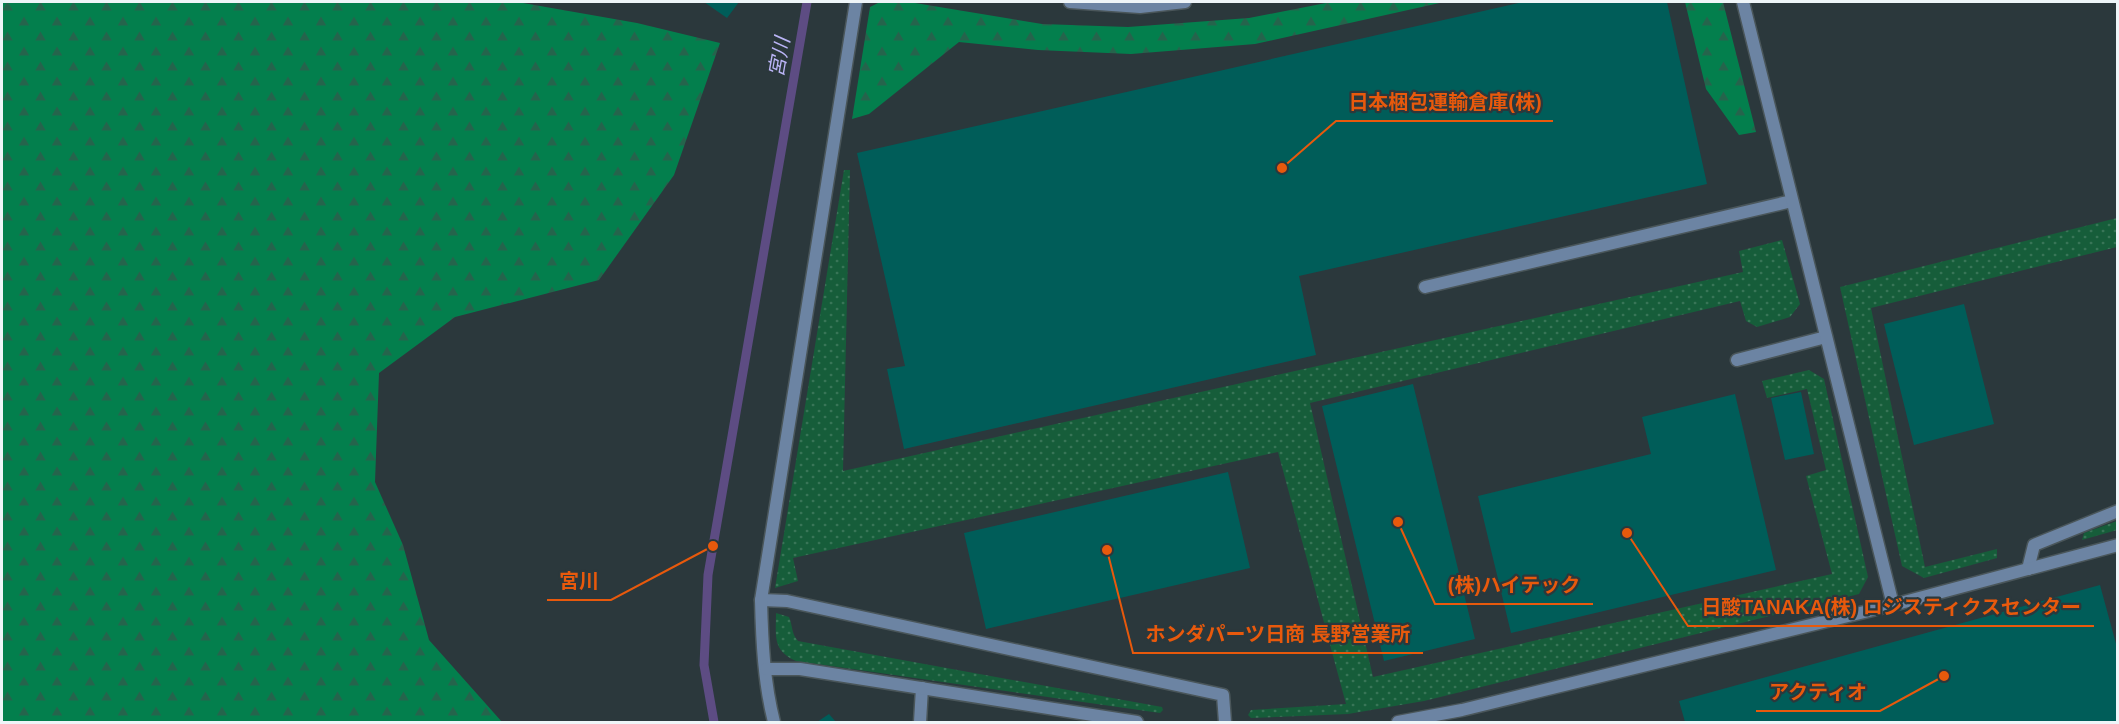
<svg xmlns="http://www.w3.org/2000/svg" width="2119" height="724" font-family="Helvetica,'Noto Sans JP',sans-serif">
<defs>
<pattern id="grass-dots" width="8" height="8" patternUnits="userSpaceOnUse" patternTransform="scale(1.5)"><rect width="8" height="8" fill="#165d3a"/><path d="M2 2h.1M6 6h.1" fill="none" stroke="#387557" stroke-width="1.8" stroke-linecap="round"/></pattern>
<pattern id="forest-firs" width="22" height="20" patternUnits="userSpaceOnUse" patternTransform="scale(1.5)"><rect width="22" height="20" fill="#037f4d"/><path d="M5 1l3.5 6h-7zM16 11l3.5 6h-7z" fill="#25644c"/></pattern>
</defs>
<rect width="100%" height="100%" fill="#2b383c"/>
<path fill="url(#grass-dots)" d="M 844,170 L 850,170 L 843,471 L 1743,272 L 1739,251 L 1782,240 L 1800,304 L 1790,317 L 1757,327 L 1746,321 L 1740,301 L 1310,403 L 1373,677 L 1832,574 L 1806,476 L 1826,470 L 1807,389 L 1767,398 L 1762,381 L 1809,370 L 1824,379 L 1868,577 L 1859,594 L 1424,701 L 1348,714 L 1251,718 L 1248,715 L 1251,710 L 1346,704 L 1278,452 L 793,558 L 798,581 L 775,588 Z
M 2117,218 L 2117,247 L 1871,308 L 1925,567 L 1997,549 L 1997,558 L 1924,578 L 1902,566 L 1840,287 Z
M 2117,521 L 2117,530 L 2082,540 L 2084,533 Z
M 776,613 L 789,617 C 793,626 791,633 798,641 L 1162,707 L 1163,710 L 1160,713 L 796,661 C 772,650 776,636 776,613 Z"/>
<path fill="url(#forest-firs)" d="M 2,2 L 521,2 L 523,3 L 637,23 L 720,43 L 674,175 L 599,280 L 455,317 L 379,373 L 375,482 L 403,545 L 429,640 L 502,722 L 2,722 Z
M 880,2 L 909,2 L 1042,24 L 1128,27 L 1249,18 L 1331,2 L 1444,2 L 1255,44 L 1131,54 L 1038,50 L 959,42 L 869,114 L 852,119 L 870,7 Z
M 1685,2 L 1723,2 L 1756,132 L 1739,135 L 1706,89 Z"/>
<g fill="none" stroke-linecap="round" stroke-linejoin="round">
<path stroke="#5d4c83" stroke-width="9" d="M 714,722 L 704,665 L 708,575 L 807,2"/>
</g>
<path fill="#005d59" d="M 704,2 L 739,2 L 727,18 Z
M 1523,2 L 1667,2 L 1707,184 L 1299,276 L 1316,355 L 904,449 L 887,369 L 905,366 L 857,153 Z
M 1964,304 L 1994,424 L 1914,445 L 1884,324 Z
M 1413,384 L 1475,639 L 1384,661 L 1322,406 Z
M 1801,392 L 1814,454 L 1785,460 L 1771,398 Z
M 1735,394 L 1776,570 L 1511,633 L 1478,496 L 1651,454 L 1642,417 Z
M 1228,472 L 1250,568 L 986,629 L 964,533 Z
M 2100,585 L 2118,651 L 2118,722 L 1685,722 L 1679,701 Z
M 829,714 L 836,722 L 817,722 Z"/>
<g fill="none" stroke-linecap="round" stroke-linejoin="round">
<defs>
<path id="service" d="M 1425,287 L 1792,201
M 1737,360 L 1826,337
M 2028,569 L 2034,545 L 2118,511
M 761,600 L 787,601 L 1223,695 L 1225,722
M 920,722 L 922,688"/>
<path id="minor" d="M 774,722 C 764,683 762,641 761,600 L 856,2"/>
<path id="tertiary" d="M 1070,2 L 1140,7 L 1185,2
M 1743,2 L 1893,605 L 2118,545
M 766,669 L 800,669 L 1137,722
M 1398,722 L 1462,710 L 1893,605"/>
</defs>
<use href="#service" stroke="#4a565a" stroke-width="15"/>
<use href="#minor" stroke="#4a565a" stroke-width="15"/>
<use href="#tertiary" stroke="#4a565a" stroke-width="15"/>
<use href="#service" stroke="#6c84a3" stroke-width="12"/>
<use href="#minor" stroke="#6c84a3" stroke-width="12"/>
<use href="#tertiary" stroke="#6c84a3" stroke-width="12"/>
</g>
<g text-anchor="middle" dominant-baseline="central" stroke-width="4.5" stroke-linejoin="round" paint-order="stroke">
<g font-size="20" font-style="italic" fill="#bbb5f7" stroke="#2b383c">
<text transform="translate(779 57) rotate(-80)">宮川</text>
</g>
</g>
<path fill="none" stroke="#e8590c" stroke-width="2" d="M1282 168L1336 121H1553M713 546L611 600H547M1398 522L1435 604H1593M1627 533L1688 626H2094M1107 550L1133 653H1423M1944 676L1880 711H1756"/>
<g fill="#e8590c" stroke="#2b383c" stroke-width="2">
<circle cx="1282" cy="168" r="6"/>
<circle cx="713" cy="546" r="6"/>
<circle cx="1398" cy="522" r="6"/>
<circle cx="1627" cy="533" r="6"/>
<circle cx="1107" cy="550" r="6"/>
<circle cx="1944" cy="676" r="6"/>
</g>
<g font-size="20" text-anchor="middle" font-weight="bold" fill="#e8590c" stroke="#2b383c" stroke-width="4.5" stroke-linejoin="round" paint-order="stroke">
<text x="1445" y="109">日本梱包運輸倉庫(株)</text>
<text x="579" y="588">宮川</text>
<text x="1514" y="592">(株)ハイテック</text>
<text x="1891" y="614">日酸TANAKA(株) ロジスティクスセンター</text>
<text x="1278" y="641">ホンダパーツ日商 長野営業所</text>
<text x="1818" y="699">アクティオ</text>
</g>
<rect width="2119" height="724" fill="none" stroke="#eef5f8" stroke-width="6"/>
</svg>
